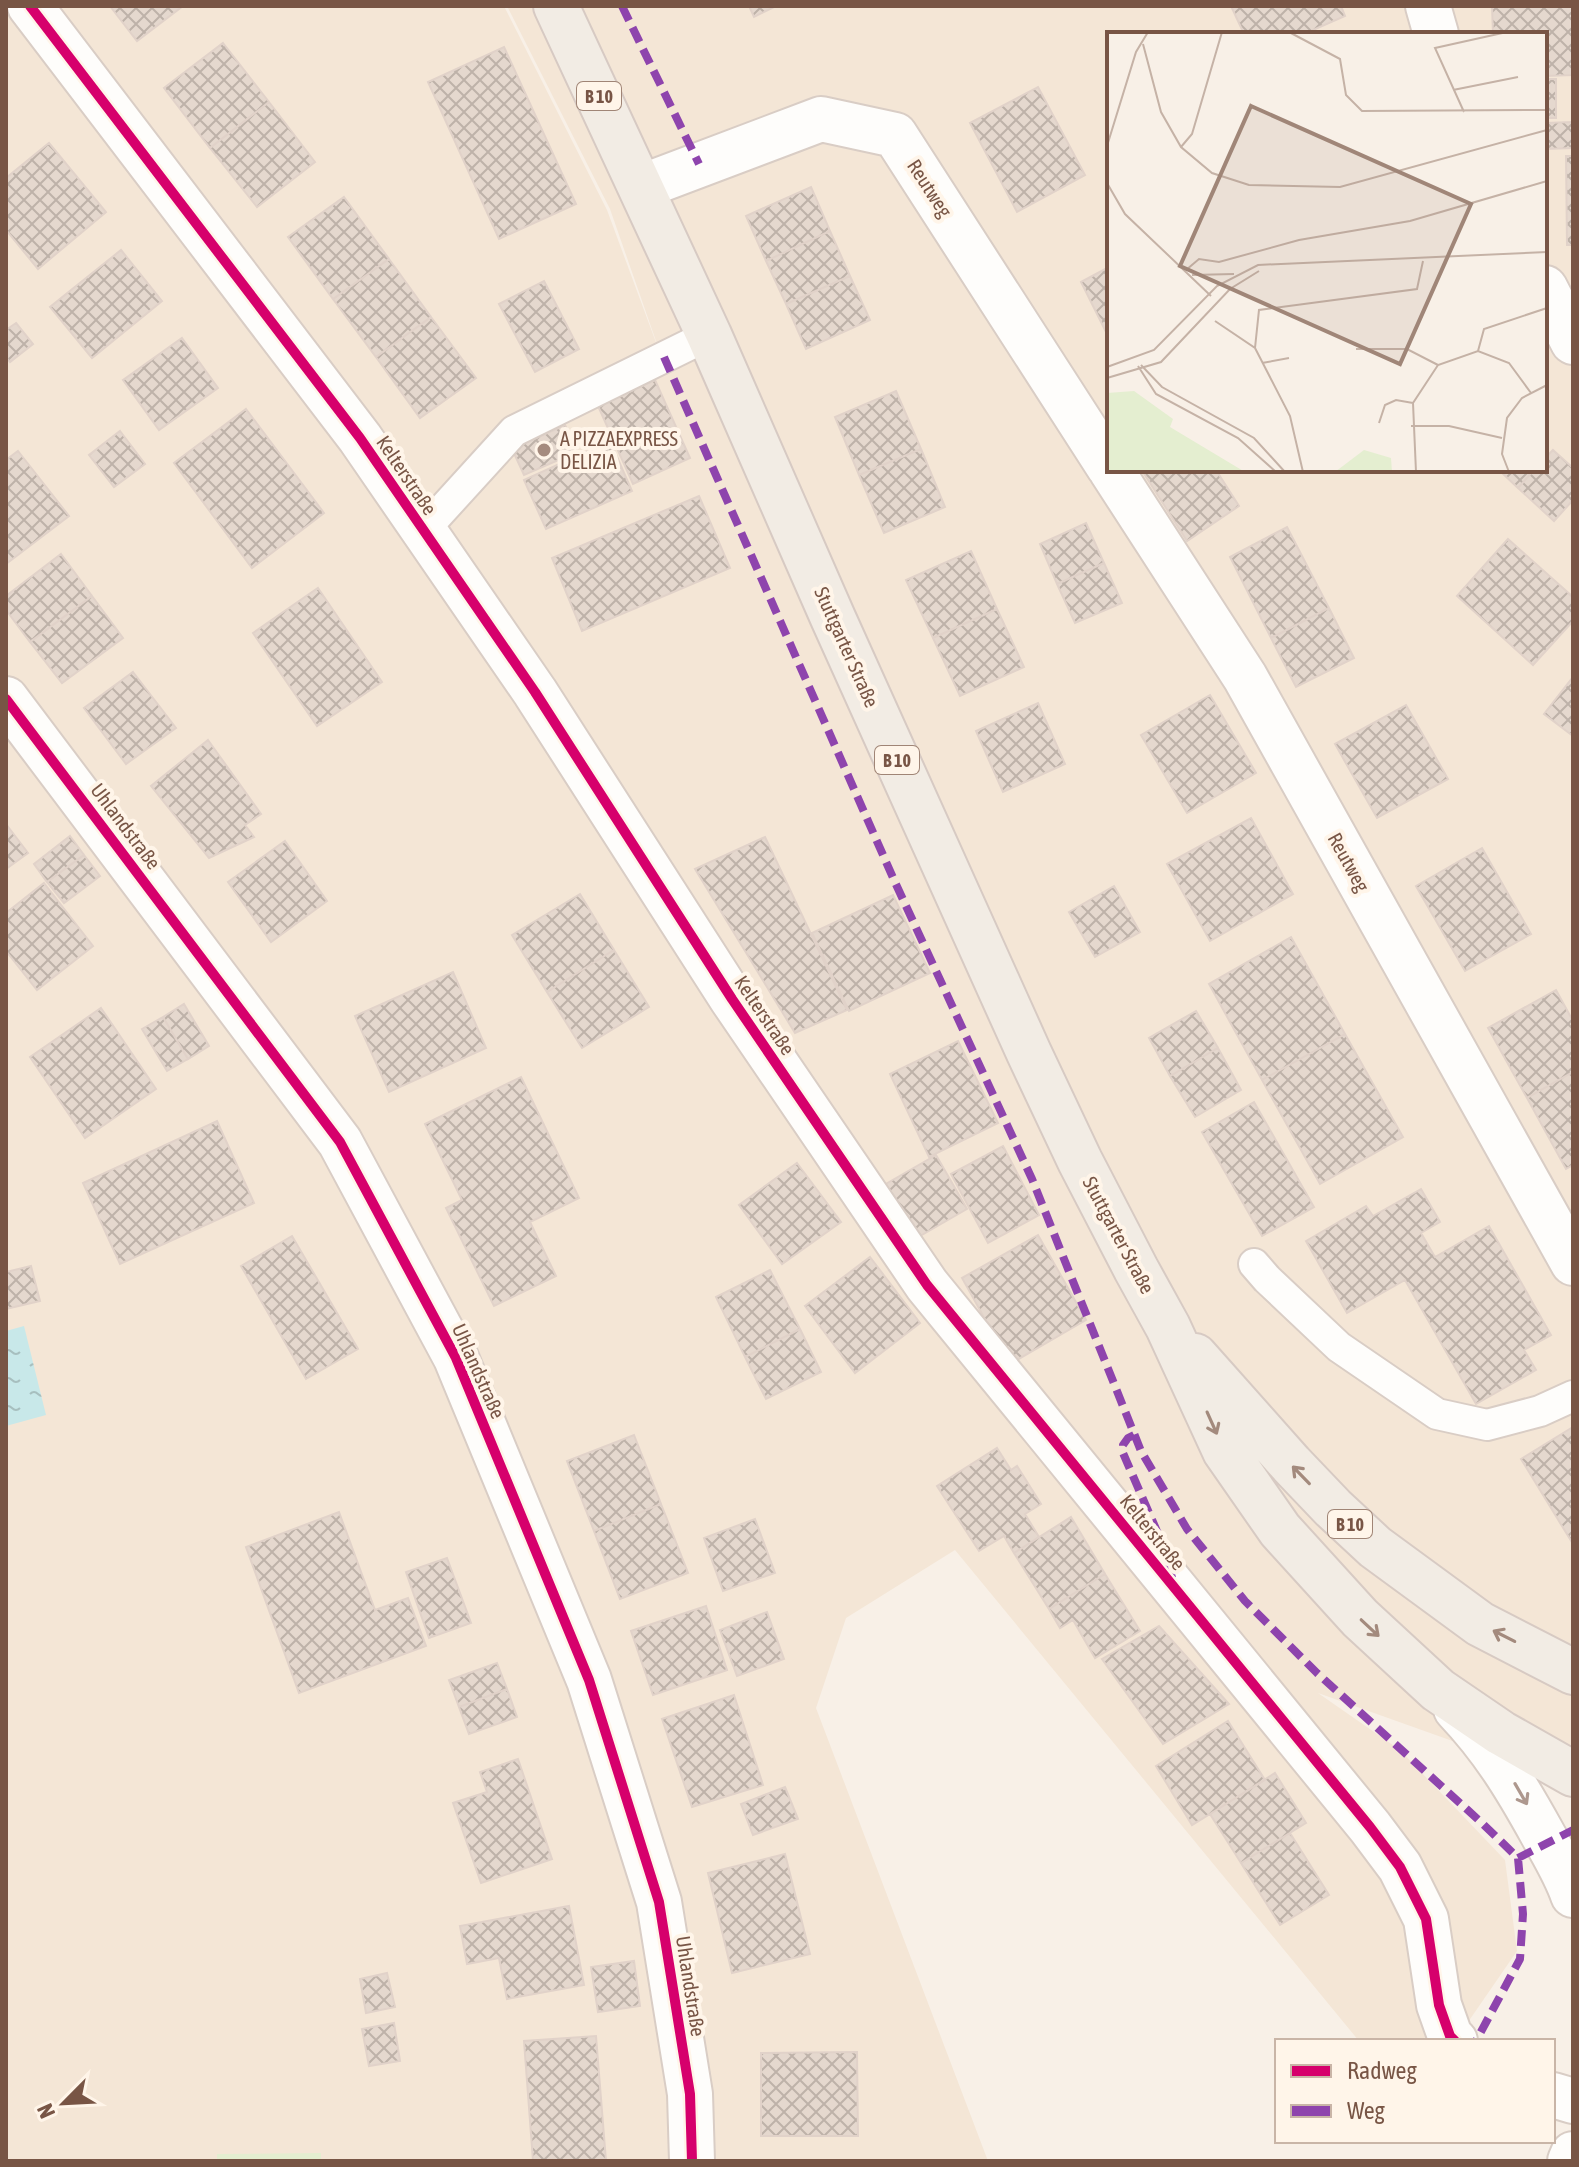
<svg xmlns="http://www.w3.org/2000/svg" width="1579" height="2167" font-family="'Asap Condensed',sans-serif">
<defs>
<pattern id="water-ripples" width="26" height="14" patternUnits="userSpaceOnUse" patternTransform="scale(2)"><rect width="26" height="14" fill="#c8e8e9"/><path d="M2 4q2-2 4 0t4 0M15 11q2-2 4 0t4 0" fill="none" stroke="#a7bfbf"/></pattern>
<pattern id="building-cross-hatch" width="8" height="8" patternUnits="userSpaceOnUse" patternTransform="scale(2)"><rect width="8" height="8" fill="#e5d8ce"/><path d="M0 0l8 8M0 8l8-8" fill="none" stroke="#beb2a9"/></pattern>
</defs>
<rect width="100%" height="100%" fill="#f8f0e7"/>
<path fill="#f4e6d6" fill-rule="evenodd" d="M 6,6 L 504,6 L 607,210 L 664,364 L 610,209 L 507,6 L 1573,6 L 1573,1784 L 1318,1693 L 1400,1750 L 1505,1860 L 1517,1951 L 1455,2041 L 1359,2041 L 955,1550 L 846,1618 L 816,1708 L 988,2161 L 6,2161 ZM 1109,34 L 1545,34 L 1545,470 L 1109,470 Z"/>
<path fill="#e4eed0" d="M 321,2153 L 321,2161 L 217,2161 L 217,2154 Z"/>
<path fill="url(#water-ripples)" d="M 24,1326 L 46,1415 L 6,1426 L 6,1331 Z"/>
<path fill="url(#building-cross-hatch)" stroke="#e1d2c9" stroke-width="2" d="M 110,6 L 183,6 L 137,41 Z
M 749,6 L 776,6 L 754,17 Z
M 1231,6 L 1341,6 L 1345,16 L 1304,34 L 1244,34 Z
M 1492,6 L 1573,6 L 1573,75 L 1545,76 L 1545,34 L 1493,34 Z
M 223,43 L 269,102 L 210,148 L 164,88 Z
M 504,47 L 576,204 L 499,239 L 428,82 Z
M 1545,79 L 1556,79 L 1556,118 L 1545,118 Z
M 1038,87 L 1085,175 L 1017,212 L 970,123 Z
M 269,102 L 315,162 L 257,207 L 210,148 Z
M 1573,122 L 1573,148 L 1545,149 L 1545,123 Z
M 49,143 L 106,212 L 38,269 L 6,230 L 6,178 Z
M 1566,156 L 1573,156 L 1573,245 L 1567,245 Z
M 811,187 L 830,231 L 766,261 L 746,216 Z
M 344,197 L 389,259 L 333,299 L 288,237 Z
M 830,231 L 850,276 L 786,304 L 766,261 Z
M 121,250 L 162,301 L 92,358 L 50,307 Z
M 389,259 L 431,317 L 376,357 L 333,299 Z
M 1109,267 L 1109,338 L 1081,282 Z
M 850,276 L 870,320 L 806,349 L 786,304 Z
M 544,281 L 579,349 L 535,372 L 499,304 Z
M 431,317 L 476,378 L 420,418 L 376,357 Z
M 16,323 L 33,344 L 10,362 L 6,357 L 6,330 Z
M 182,338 L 218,388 L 159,430 L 123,380 Z
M 655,380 L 690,458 L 633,484 L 598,406 Z
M 896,391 L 921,449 L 859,475 L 835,417 Z
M 246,409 L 324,513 L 252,568 L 174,463 Z
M 565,425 L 577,452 L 524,475 L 512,449 Z
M 120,431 L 145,464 L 114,487 L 89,455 Z
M 610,441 L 632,491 L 546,529 L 524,480 Z
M 921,449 L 945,507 L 884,533 L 859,475 Z
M 1553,450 L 1573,468 L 1573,500 L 1554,521 L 1518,488 L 1534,470 L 1545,470 L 1545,458 Z
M 18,451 L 69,516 L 6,564 L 6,460 Z
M 1146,470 L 1216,470 L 1239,506 L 1187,541 L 1143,472 Z
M 1503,470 L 1534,470 L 1518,488 L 1501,472 Z
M 699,496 L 730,568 L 582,631 L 552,558 Z
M 1086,523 L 1104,563 L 1057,584 L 1040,544 Z
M 1287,527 L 1329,608 L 1271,638 L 1230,557 Z
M 1508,539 L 1573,597 L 1573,621 L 1533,665 L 1457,596 Z
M 971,551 L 997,609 L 933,638 L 906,580 Z
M 61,554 L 92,596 L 30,642 L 6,610 L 6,596 Z
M 1104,563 L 1122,603 L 1075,623 L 1057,584 Z
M 318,588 L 382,682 L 317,726 L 253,633 Z
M 92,596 L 123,638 L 62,683 L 30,642 Z
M 1329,608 L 1354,658 L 1296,687 L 1271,638 Z
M 997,609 L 1024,667 L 960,696 L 933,638 Z
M 133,672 L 176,728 L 126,764 L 84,708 Z
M 1573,677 L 1573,736 L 1544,714 Z
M 1210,695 L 1256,773 L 1187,813 L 1141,735 Z
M 1038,703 L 1065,764 L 1003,792 L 976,731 Z
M 1406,705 L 1448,779 L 1377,818 L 1335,744 Z
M 208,740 L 261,814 L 245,825 L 254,837 L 209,858 L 151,786 Z
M 1251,818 L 1293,894 L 1210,941 L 1167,864 Z
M 6,824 L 28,853 L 6,869 Z
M 70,836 L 84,855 L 47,882 L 34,864 Z
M 765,837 L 847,1010 L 795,1033 L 695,869 Z
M 285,841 L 327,901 L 271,942 L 228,882 Z
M 1482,848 L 1531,934 L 1465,971 L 1416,886 Z
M 84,855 L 100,876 L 64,903 L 47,882 Z
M 44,883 L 93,946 L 37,990 L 6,951 L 6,913 Z
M 1114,886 L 1140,932 L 1095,957 L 1069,912 Z
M 580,894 L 614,950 L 547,992 L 512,935 Z
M 893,895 L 930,973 L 849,1011 L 812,933 Z
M 1291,937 L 1345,1034 L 1262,1080 L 1209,984 Z
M 614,950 L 649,1007 L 582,1048 L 547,992 Z
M 453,972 L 486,1048 L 389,1092 L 355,1016 Z
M 1556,990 L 1573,1021 L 1573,1072 L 1527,1098 L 1488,1028 Z
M 184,1004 L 209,1046 L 188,1059 L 163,1017 Z
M 101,1008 L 156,1089 L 85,1138 L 30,1057 Z
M 1196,1011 L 1218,1048 L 1170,1076 L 1149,1038 Z
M 163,1017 L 188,1059 L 167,1071 L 142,1029 Z
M 1345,1034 L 1403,1137 L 1320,1184 L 1262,1080 Z
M 958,1041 L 998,1123 L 929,1157 L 890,1074 Z
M 1218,1048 L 1241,1090 L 1195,1117 L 1170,1076 Z
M 1573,1072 L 1573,1165 L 1566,1169 L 1527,1098 Z
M 521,1077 L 579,1198 L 530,1222 L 556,1276 L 494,1306 L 446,1208 L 462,1200 L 425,1124 Z
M 1254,1102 L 1314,1207 L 1262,1236 L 1202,1132 Z
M 217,1121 L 254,1203 L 120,1264 L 83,1183 Z
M 1003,1146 L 1039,1215 L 988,1243 L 951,1174 Z
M 936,1155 L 967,1209 L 908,1243 L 877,1189 Z
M 797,1163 L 841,1222 L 782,1264 L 739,1205 Z
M 1421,1189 L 1440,1222 L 1421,1233 L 1435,1257 L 1489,1226 L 1551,1335 L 1524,1350 L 1536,1370 L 1476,1404 L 1405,1280 L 1347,1313 L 1306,1241 L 1366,1206 L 1373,1216 Z
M 1038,1235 L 1086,1320 L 1010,1364 L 962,1278 Z
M 292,1236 L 358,1349 L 306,1379 L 241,1266 Z
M 870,1257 L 920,1323 L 855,1373 L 805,1306 Z
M 31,1266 L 40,1301 L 6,1309 L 6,1272 Z
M 770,1270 L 800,1329 L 745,1357 L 716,1297 Z
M 800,1329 L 821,1372 L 766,1399 L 745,1357 Z
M 1573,1427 L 1573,1544 L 1521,1459 Z
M 634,1435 L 661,1504 L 594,1531 L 567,1461 Z
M 997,1448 L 1011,1470 L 1017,1466 L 1041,1504 L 1025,1514 L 1039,1537 L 1014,1553 L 1004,1536 L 979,1551 L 937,1486 Z
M 661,1504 L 688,1573 L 620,1599 L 594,1531 Z
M 339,1512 L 375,1610 L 408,1598 L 426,1646 L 299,1693 L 246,1547 Z
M 1071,1517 L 1105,1574 L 1049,1609 L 1014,1553 Z
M 755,1519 L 775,1573 L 723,1591 L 704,1538 Z
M 447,1558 L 471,1623 L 429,1638 L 406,1572 Z
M 1105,1574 L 1140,1631 L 1095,1658 L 1073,1620 L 1060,1628 L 1049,1609 Z
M 706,1606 L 727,1670 L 653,1695 L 631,1631 Z
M 767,1612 L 784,1659 L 737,1676 L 720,1630 Z
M 1159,1626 L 1229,1704 L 1163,1744 L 1102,1659 Z
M 497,1663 L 507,1689 L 459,1707 L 449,1680 Z
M 507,1689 L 517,1717 L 469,1734 L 459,1707 Z
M 734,1695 L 763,1785 L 692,1807 L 662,1719 Z
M 1228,1721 L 1265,1780 L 1192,1825 L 1156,1766 Z
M 518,1759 L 552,1859 L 481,1883 L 453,1803 L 487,1792 L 480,1772 Z
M 1275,1773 L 1306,1823 L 1241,1863 L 1210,1814 Z
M 785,1787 L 798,1819 L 753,1835 L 741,1804 Z
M 1290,1833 L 1329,1895 L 1280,1925 L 1241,1863 Z
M 785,1854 L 810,1954 L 732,1973 L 708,1873 Z
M 569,1906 L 584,1985 L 507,1999 L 499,1958 L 467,1964 L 460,1926 Z
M 634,1961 L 640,2006 L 598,2012 L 591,1967 Z
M 387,1973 L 395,2007 L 366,2013 L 360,1979 Z
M 394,2023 L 400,2061 L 369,2066 L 362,2029 Z
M 596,2036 L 606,2161 L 533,2161 L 524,2041 Z
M 857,2052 L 858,2136 L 761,2136 L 761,2053 Z"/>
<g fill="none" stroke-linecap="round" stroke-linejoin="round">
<defs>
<path id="service" d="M 423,531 L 514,431 L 709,335
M 1254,1264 L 1267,1279 L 1339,1347 L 1437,1414 L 1487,1425 L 1540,1411 L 1573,1396"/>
<path id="minor" d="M 30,6 L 360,438 L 535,692 L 732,999 L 927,1285 L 1370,1827 L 1400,1867 L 1426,1919 L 1439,2005 L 1450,2036 L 1455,2041
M 1428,6 L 1436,34
M 641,187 L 821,119 L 895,135 L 1109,467
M 1545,288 L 1573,342
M 1111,470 L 1245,677 L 1573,1263
M 6,699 L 340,1142 L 456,1358 L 589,1680 L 659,1902 L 690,2094 L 692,2161
M 1456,1709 C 1493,1748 1516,1786 1542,1833 C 1553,1853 1566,1874 1573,1895
M 1553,2095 L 1573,2101
M 1570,2161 L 1573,2154"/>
<path id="primary" d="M 556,6 L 709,335 L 833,618 L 1029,1053 L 1080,1161 L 1136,1269 L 1168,1327 L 1225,1451 L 1280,1530 L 1360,1618 L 1438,1690 L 1501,1733 L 1573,1774
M 1195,1356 L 1291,1464 L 1333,1508 L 1375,1547 L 1480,1624 L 1573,1672"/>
</defs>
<use href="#service" stroke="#d9cdc5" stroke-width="34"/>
<use href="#minor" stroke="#d9cdc5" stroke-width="48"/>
<use href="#primary" stroke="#d7cac3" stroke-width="48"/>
<use href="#service" stroke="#fefdfb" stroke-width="30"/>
<use href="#minor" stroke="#fefdfb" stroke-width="44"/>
<use href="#primary" stroke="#f2ece4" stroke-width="44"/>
<path stroke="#8e44ad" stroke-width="8" stroke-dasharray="16 8" stroke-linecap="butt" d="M 622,6 L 699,164
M 664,357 L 894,880 L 1032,1179 L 1141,1451 L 1187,1529 L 1245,1601 L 1317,1673 L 1483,1824 L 1518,1858 L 1523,1914 L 1520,1959 L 1476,2041
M 1134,1435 L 1128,1438 L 1123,1445 L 1123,1453 L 1166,1552 L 1172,1578
M 1518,1858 L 1573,1830"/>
<defs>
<path id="cycleway" d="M 30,6 L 360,438 L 535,692 L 732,999 L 927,1285 L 1370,1827 L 1400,1867 L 1426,1919 L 1439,2005 L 1450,2036 L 1455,2041
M 6,699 L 340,1142 L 456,1358 L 589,1680 L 659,1902 L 690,2094 L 692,2161"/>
</defs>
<use href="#cycleway" stroke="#fff5e9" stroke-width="15"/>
<use href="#cycleway" stroke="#d6006c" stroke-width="10"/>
</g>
<defs><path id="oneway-shaft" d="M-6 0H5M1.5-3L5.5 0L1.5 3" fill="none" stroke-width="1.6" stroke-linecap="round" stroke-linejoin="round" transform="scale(2)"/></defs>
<g stroke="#a38a7d">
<use href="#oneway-shaft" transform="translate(1212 1423) rotate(66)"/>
<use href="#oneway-shaft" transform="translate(1301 1475) rotate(-134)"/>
<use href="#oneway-shaft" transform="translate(1370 1628) rotate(43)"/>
<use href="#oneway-shaft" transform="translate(1504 1636) rotate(-153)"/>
</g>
<use stroke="#ae988e" href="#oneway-shaft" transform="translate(1521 1794) rotate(60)"/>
<circle fill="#a58b7e" stroke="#fff5e9" stroke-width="3" cx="544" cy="450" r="8"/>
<g text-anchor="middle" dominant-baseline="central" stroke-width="8" stroke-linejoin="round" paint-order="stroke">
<g fill="#fff5e9" stroke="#a08576" stroke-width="2">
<rect x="577" y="82" width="44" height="28" rx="6"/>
<rect x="875" y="746" width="44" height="28" rx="6"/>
<rect x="1328" y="1510" width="44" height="28" rx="6"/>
</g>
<g font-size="18" font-weight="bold" fill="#785545">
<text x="599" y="96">B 10</text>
<text x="897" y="760">B 10</text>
<text x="1350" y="1524">B 10</text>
</g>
<g font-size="20" fill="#785545" stroke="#fff5e9">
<text transform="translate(930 188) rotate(57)">Reutweg</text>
<text transform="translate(407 475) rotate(56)">Kelterstraße</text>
<text transform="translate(847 647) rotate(66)">Stuttgarter Straße</text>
<text transform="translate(126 826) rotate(53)">Uhlandstraße</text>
<text transform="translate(1349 862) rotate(61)">Reutweg</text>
<text transform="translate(765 1015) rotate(56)">Kelterstraße</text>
<text transform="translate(1119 1235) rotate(62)">Stuttgarter Straße</text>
<text transform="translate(479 1371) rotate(66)">Uhlandstraße</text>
<text transform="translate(1153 1532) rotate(51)">Kelterstraße</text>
<text transform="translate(691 1986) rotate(81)">Uhlandstraße</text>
</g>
<g font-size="20" fill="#785545" stroke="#fff5e9" text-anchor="start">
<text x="560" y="438">A PIZZAEXPRESS<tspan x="560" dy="23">DELIZIA</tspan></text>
</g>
</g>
<g transform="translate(1107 32)">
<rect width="440" height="440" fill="#f8f0e7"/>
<path d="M 27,359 L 66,387 L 63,395 L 138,440 L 0,440 L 0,361 Z" fill="#e4eed0"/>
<path d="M 257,418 L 284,426 L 285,440 L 228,440 Z" fill="#e4eed0"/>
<path fill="none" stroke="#c5b2a6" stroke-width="2" d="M 182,0 L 233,27 L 239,63 L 255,79 L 440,78M 36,12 L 54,80 L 74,115 L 105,141 L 142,153 L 233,155 L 440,98M 346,58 L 411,45M 357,80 L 328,16 L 400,0M 0,114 L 29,20 L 41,0M 74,115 L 85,102 L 115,0M 0,151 L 18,182 L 104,264M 79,238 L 92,227 L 112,230 L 192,208 L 303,189 L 440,149M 85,243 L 127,242M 108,289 L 148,316 L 183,384 L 196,440M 148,316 L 152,278 L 310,257 L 316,229M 249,317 L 300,317 L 331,333M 371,319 L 377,297 L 440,276M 155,331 L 182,326M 34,333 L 55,355 L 147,406 L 178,440M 31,334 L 49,362 L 131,406 L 169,440M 0,335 L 47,318 L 110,254 L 151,233 L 440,220M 0,346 L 54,330 L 123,257 L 152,239M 272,391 L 278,373 L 289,368 L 306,371M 304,394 L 342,394 L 395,406M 309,440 L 306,371 L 331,333 L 371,319 L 402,331 L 424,361M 402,440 L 395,422 L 400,386 L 415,366 L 440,353"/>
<path fill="#a08678" fill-opacity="0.15" stroke="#a08678" stroke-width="4" d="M 144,74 L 364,172 L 293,332 L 73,234 Z"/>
<rect width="440" height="440" fill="none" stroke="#785545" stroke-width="4"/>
</g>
<rect width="1579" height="2167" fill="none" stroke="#785545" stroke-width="16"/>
<rect x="1275" y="2039" width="280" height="104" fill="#fff5e9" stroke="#c9b5a7" stroke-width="2"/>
<rect x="1291" y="2065" width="40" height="12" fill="#d6006c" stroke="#c9b5a7" stroke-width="2"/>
<text x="1347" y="2079" font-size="24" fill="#785545">Radweg</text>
<rect x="1291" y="2105" width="40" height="12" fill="#8e44ad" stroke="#c9b5a7" stroke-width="2"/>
<text x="1347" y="2119" font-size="24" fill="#785545">Weg</text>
<g transform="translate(64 2103) rotate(246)" stroke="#fff5e9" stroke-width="6" paint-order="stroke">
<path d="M0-6L14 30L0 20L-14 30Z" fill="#785545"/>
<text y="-12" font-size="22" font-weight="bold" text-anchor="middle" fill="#785545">N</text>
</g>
</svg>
